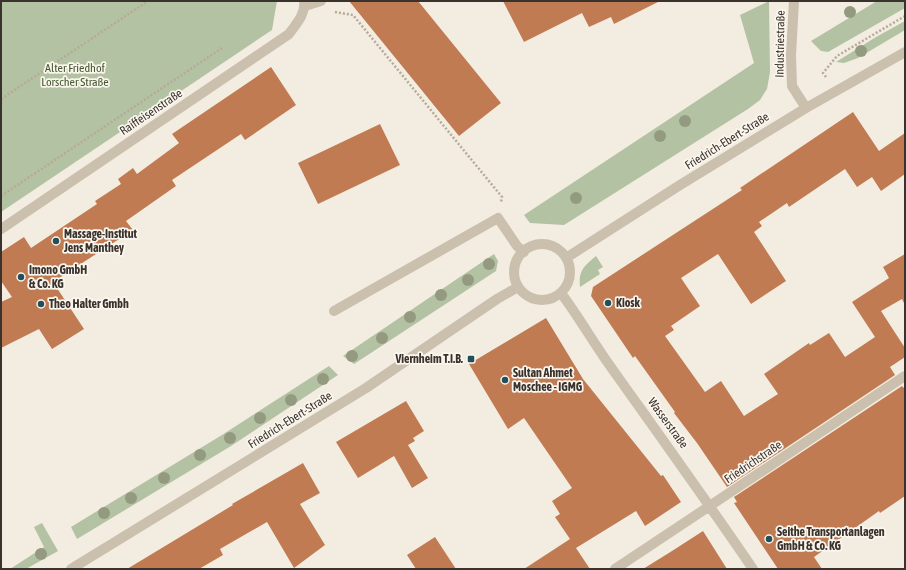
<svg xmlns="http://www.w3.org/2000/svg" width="906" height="570" font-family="'Asap Condensed',sans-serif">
<rect width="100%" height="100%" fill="#f3ede1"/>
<path fill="#b3c2a2" d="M 1,1 L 277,1 L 272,30 L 1,212 Z
M 769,1 L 770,72 L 767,89 L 760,100 L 748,109 L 564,225 L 530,223 L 524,215 L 754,63 L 740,15 Z
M 877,1 L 905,1 L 905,8 L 828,52 L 821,51 L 811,41 Z
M 905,21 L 905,30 L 858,58 L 844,63 L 836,62 L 876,37 Z
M 494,254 L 498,261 L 496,271 L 354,364 L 343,356 Z
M 596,256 L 603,267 L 598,270 L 600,274 L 580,287 C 578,271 584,266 596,256 Z
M 329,366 L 338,375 L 231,446 L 77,539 L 71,527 L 222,435 Z
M 42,523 L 58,551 L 26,569 L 10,569 L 44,547 L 34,527 Z"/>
<path fill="#c17b52" d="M 349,1 L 418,1 L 501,103 L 459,136 Z
M 503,1 L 660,1 L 614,24 L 611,17 L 589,27 L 582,13 L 524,42 Z
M 271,67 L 296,105 L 245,140 L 241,134 L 172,180 L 176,186 L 126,221 L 133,230 L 53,282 L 84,329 L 52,349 L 39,329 L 1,348 L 1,302 L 12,297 L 1,281 L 1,252 L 24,237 L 31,248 L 97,204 L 95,201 L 121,184 L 118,179 L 133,168 L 137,174 L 179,143 L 172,134 Z
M 853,112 L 879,151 L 905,133 L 905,174 L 881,191 L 872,177 L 857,187 L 845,169 L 789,207 L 787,203 L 759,222 L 762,226 L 754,232 L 786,281 L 751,304 L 718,254 L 681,278 L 700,306 L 671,326 L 674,330 L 665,336 L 705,392 L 721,381 L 744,416 L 778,394 L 764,374 L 809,343 L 810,345 L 829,333 L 845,357 L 875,337 L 852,302 L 889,278 L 883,267 L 905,254 L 905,305 L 902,299 L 881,311 L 905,348 L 905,357 L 890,367 L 895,375 L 727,487 L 697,443 L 674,413 L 675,412 L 635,356 L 633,358 L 591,296 L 593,287 L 742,190 L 740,188 Z
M 380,124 L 400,165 L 318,204 L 298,163 Z
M 546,318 L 583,379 L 661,476 L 663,475 L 681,502 L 645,526 L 636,511 L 576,548 L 590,569 L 524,569 L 570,539 L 555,517 L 560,514 L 552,501 L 572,488 L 524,418 L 508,429 L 469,364 Z
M 902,386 L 905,389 L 905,496 L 880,513 L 879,511 L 814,557 L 822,569 L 778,569 L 734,503 L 737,502 L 734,497 Z
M 406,401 L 424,431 L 413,438 L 415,441 L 408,445 L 428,478 L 412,488 L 394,456 L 358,478 L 336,442 Z
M 303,463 L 320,493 L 300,504 L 325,545 L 294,568 L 267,522 L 220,549 L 223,555 L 199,569 L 127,569 L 233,505 L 232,504 Z
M 703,531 L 727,569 L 643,569 L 672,551 Z
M 435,537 L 456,569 L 416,569 L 407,555 Z"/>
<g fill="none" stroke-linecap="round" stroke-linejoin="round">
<path stroke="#b7a998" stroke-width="2.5" stroke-dasharray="2 2" stroke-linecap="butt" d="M 335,12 L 353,15 L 502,197 L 501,202
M 826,77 L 823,73 L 837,56 L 905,16
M 1,99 L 148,1
M 1,196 L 222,48"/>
<path stroke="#cbbfad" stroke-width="10" d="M 794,1 L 791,55 L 792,86 L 806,108
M 305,6 L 321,1
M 1,229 L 289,34 C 296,24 306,14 304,1
M514 272a28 28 0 1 1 56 0a28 28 0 1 1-56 0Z
M 566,258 L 680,185 L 806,108 L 905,52
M 561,293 C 578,316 592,340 608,363 C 657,432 706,500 753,569
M 334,311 L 498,218 L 517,246 L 524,252
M 71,569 L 366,388 L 497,299 L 518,287
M 615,569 L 905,376"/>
</g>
<g fill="#939a80">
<circle cx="850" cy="12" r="6"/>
<circle cx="861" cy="51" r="6"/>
<circle cx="685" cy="121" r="6"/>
<circle cx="660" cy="136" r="6"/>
<circle cx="576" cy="198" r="6"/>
<circle cx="489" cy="264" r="6"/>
<circle cx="468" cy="280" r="6"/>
<circle cx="441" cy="295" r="6"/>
<circle cx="410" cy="317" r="6"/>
<circle cx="382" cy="338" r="6"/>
<circle cx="352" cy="356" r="6"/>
<circle cx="323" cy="379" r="6"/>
<circle cx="291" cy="400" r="6"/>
<circle cx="260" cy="418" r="6"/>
<circle cx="230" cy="438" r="6"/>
<circle cx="200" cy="455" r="6"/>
<circle cx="164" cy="478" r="6"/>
<circle cx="131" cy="498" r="6"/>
<circle cx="104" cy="513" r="6"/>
<circle cx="41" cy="554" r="6"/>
</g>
<g fill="#224f5a" stroke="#faf6ee" stroke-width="1.5">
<circle cx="56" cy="241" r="4"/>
<circle cx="21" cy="277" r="4"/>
<circle cx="608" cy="303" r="4"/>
<circle cx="41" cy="304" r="4"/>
<rect x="467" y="355" width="8" height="8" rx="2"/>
<circle cx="505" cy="380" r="4"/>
<circle cx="769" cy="539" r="4"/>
</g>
<g text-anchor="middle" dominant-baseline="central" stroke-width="3.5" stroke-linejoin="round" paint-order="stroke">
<g font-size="12" fill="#3a322c" stroke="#faf6ee">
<text transform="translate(780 44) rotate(-89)">Industriestraße</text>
<text transform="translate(151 112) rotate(-34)">Raiffeisenstraße</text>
<text transform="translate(727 141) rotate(-32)">Friedrich-Ebert-Straße</text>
<text transform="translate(290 420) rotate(-32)">Friedrich-Ebert-Straße</text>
<text transform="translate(668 423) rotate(54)">Wasserstraße</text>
<text transform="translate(753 462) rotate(-34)">Friedrichstraße</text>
</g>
<g font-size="12" fill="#445730" stroke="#faf6ee">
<text x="75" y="68">Alter Friedhof<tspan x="75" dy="14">Lorscher Straße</tspan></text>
</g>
<g font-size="12" font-weight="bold" fill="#3a322c" stroke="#faf6ee" text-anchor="start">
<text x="64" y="234">Massage-Institut<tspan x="64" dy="14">Jens Manthey</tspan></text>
<text x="29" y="270">Imono GmbH<tspan x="29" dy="14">&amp; Co. KG</tspan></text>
<text x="616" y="303">Kiosk</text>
<text x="49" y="304">Theo Halter Gmbh</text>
<text x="463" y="359" text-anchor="end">Viernheim T.I.B.</text>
<text x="513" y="373">Sultan Ahmet<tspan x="513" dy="14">Moschee - IGMG</tspan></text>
<text x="777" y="532">Seithe Transportanlagen<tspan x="777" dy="14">GmbH &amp; Co. KG</tspan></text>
</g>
</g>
<rect width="906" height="570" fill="none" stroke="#3a322c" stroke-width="4"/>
</svg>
